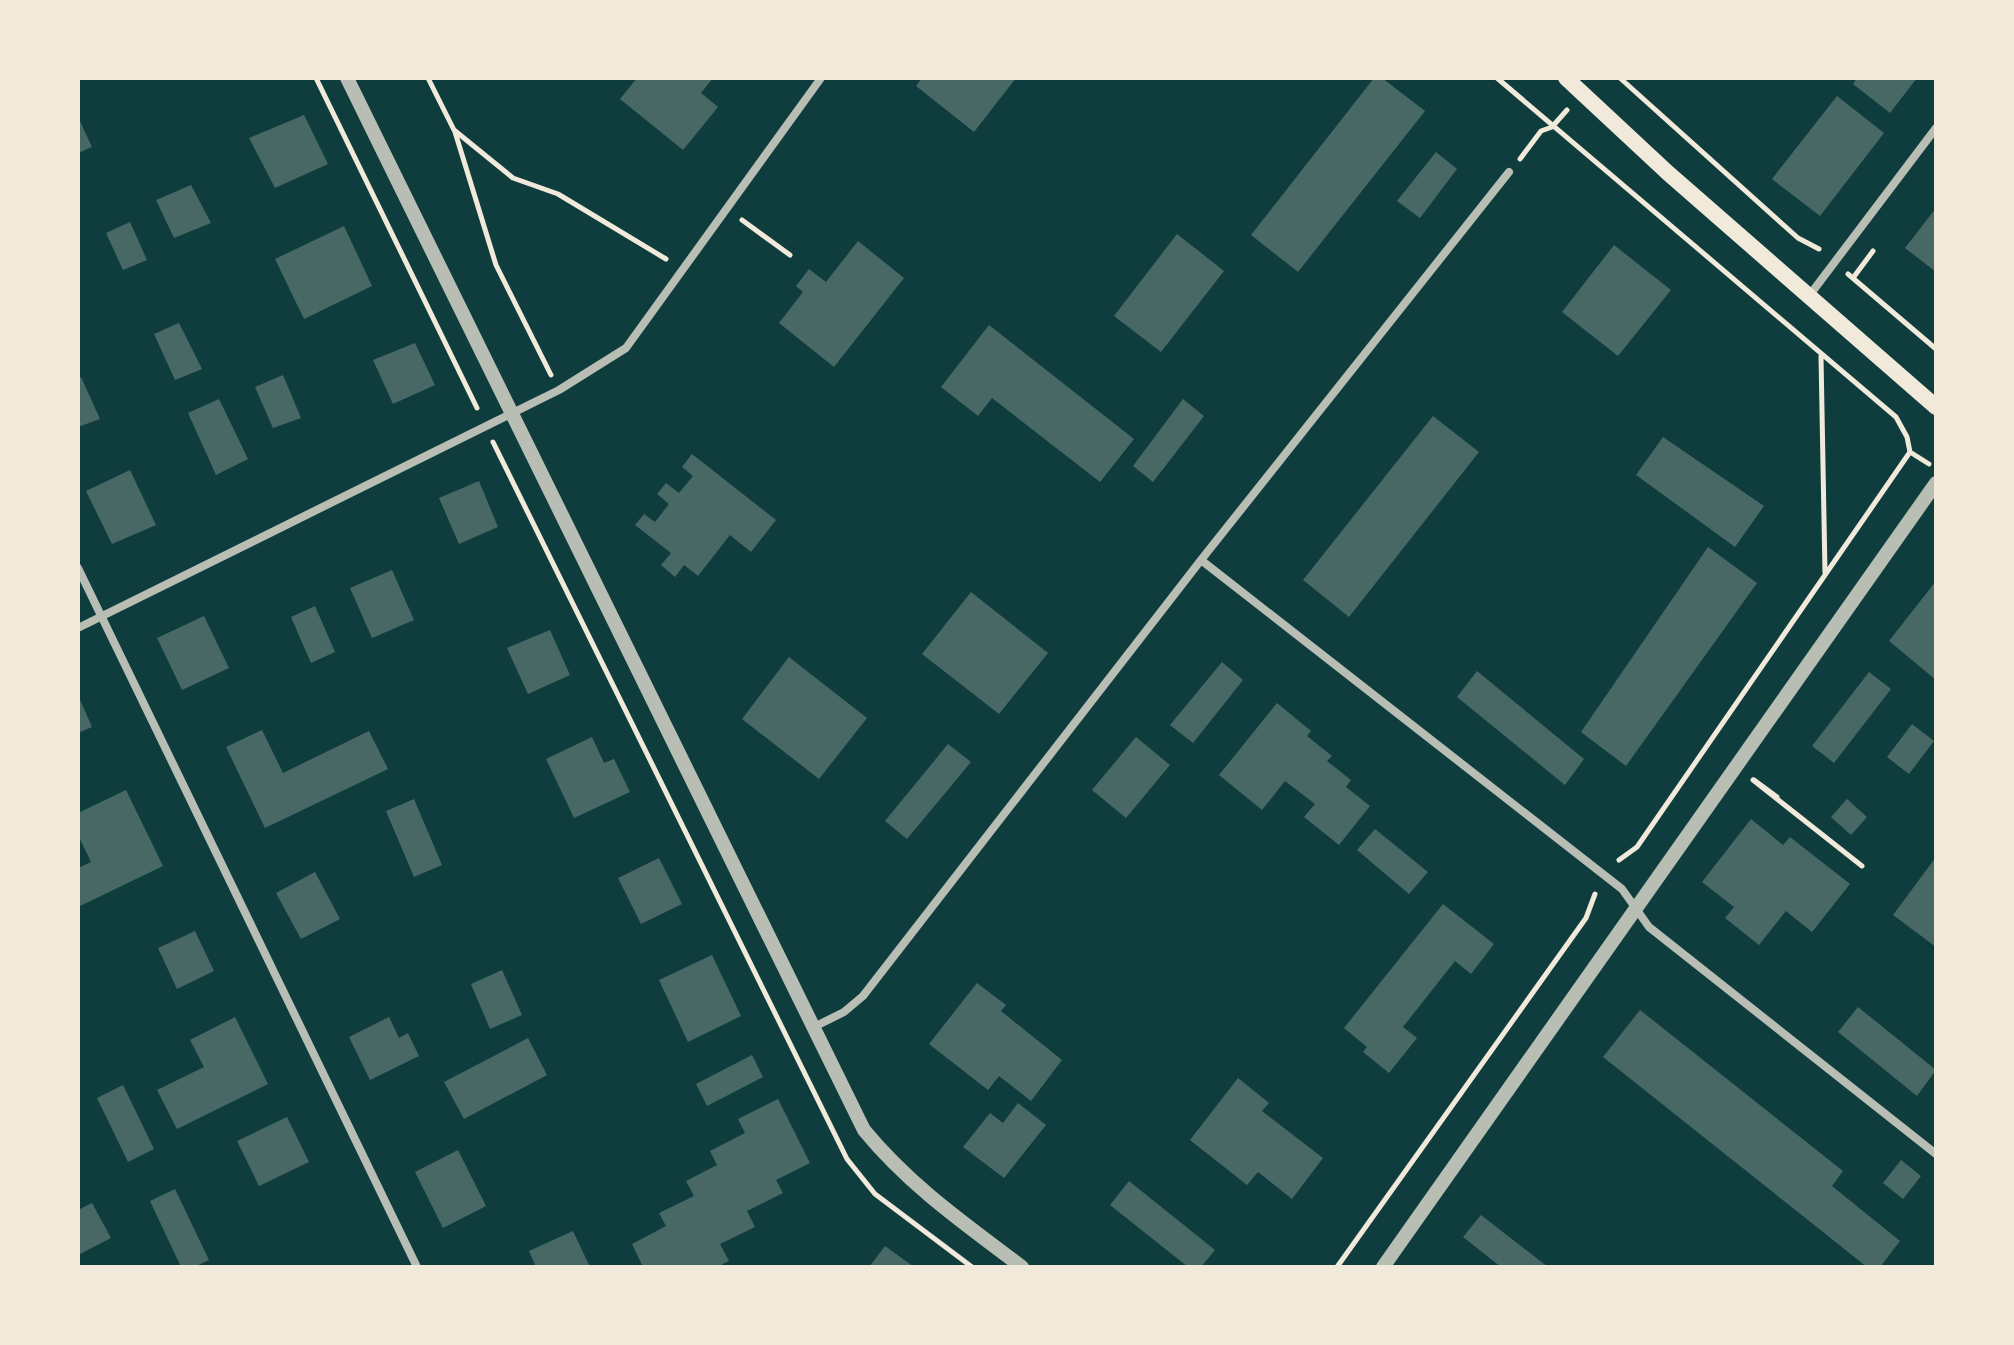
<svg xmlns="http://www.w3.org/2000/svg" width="2014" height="1345" font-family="'Exo 2',sans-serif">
<rect width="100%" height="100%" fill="#0f3d3e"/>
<path fill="#486865" d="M 637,78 L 713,78 L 701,93 L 718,107 L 683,150 L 620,99 Z
M 922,78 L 1016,78 L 974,132 L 916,86 Z
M 1374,78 L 1382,78 L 1425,111 L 1298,272 L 1251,235 Z
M 1857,78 L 1917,78 L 1890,113 L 1853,84 Z
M 1837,96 L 1884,133 L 1820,216 L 1772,179 Z
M 304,115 L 328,164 L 275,188 L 249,138 Z
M 78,117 L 92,147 L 78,153 Z
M 1436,152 L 1457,169 L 1420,218 L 1397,201 Z
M 191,185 L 211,223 L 174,238 L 156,200 Z
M 1936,208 L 1936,272 L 1905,248 Z
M 130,222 L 147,260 L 123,270 L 106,233 Z
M 344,226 L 372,286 L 304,319 L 275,259 Z
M 1177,234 L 1224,271 L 1161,352 L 1114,316 Z
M 858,241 L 904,278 L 834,367 L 779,323 L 803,292 L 796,286 L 809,269 L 826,282 Z
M 1614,245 L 1671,290 L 1618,356 L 1562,312 Z
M 179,323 L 202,369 L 175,380 L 154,334 Z
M 989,325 L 1134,439 L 1100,482 L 992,398 L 978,416 L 941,387 Z
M 415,343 L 435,385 L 393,404 L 373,360 Z
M 283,375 L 301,418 L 273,428 L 255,387 Z
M 81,377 L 100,419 L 78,427 L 78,378 Z
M 219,399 L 248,459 L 216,475 L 188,413 Z
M 1183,399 L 1204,416 L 1153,482 L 1133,466 Z
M 1433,416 L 1479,452 L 1349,617 L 1303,580 Z
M 1663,437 L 1764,506 L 1735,547 L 1636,475 Z
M 692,454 L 776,520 L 751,552 L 730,535 L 698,576 L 684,565 L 675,577 L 661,565 L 671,553 L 635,525 L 644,514 L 655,522 L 669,504 L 657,494 L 666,483 L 679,493 L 693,476 L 682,467 Z
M 130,470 L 156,525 L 112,544 L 86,491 Z
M 479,481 L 498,527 L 459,544 L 439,498 Z
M 1708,547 L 1757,583 L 1626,766 L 1581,732 Z
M 392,570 L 414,620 L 372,638 L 350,588 Z
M 1936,581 L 1936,680 L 1889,641 Z
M 971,592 L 1048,653 L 999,714 L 922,654 Z
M 315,606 L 335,652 L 311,663 L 291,617 Z
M 204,616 L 229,668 L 182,690 L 157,638 Z
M 550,630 L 570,675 L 528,694 L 507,648 Z
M 789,657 L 867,718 L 819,779 L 742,719 Z
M 1222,662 L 1243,680 L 1193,743 L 1170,725 Z
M 1477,671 L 1584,759 L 1565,785 L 1457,697 Z
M 1869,672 L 1891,689 L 1834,763 L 1812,746 Z
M 78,695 L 92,727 L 78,733 Z
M 1277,703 L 1311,731 L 1307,736 L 1332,756 L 1327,761 L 1351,780 L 1346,787 L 1370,806 L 1339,845 L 1304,817 L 1315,804 L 1285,781 L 1262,810 L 1219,775 Z
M 1912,724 L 1934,741 L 1909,774 L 1887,757 Z
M 262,730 L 283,773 L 369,731 L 388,769 L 265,828 L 226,747 Z
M 592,737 L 604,763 L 614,759 L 630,792 L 574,818 L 546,759 Z
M 1136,737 L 1170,765 L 1126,818 L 1092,790 Z
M 948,744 L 971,762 L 907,839 L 885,821 Z
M 126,790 L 163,866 L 78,907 L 78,868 L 91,862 L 78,835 L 78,813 Z
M 414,799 L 442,865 L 414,877 L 386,811 Z
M 1847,799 L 1867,817 L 1851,835 L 1831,817 Z
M 1751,819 L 1783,845 L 1790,837 L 1850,884 L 1812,932 L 1786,911 L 1759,945 L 1725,918 L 1734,907 L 1702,882 Z
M 1375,829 L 1428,872 L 1409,894 L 1357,850 Z
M 1936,857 L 1936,947 L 1893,915 Z
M 659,858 L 682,904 L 641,924 L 618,878 Z
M 315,872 L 340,919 L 301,939 L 276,893 Z
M 1443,904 L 1494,944 L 1471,974 L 1455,961 L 1403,1027 L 1417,1038 L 1389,1073 L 1363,1052 L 1367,1047 L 1344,1028 Z
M 195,931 L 214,971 L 177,989 L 158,948 Z
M 712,955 L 741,1016 L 688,1042 L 659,980 Z
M 502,970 L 522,1015 L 490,1029 L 471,984 Z
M 977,983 L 1006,1005 L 1001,1011 L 1062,1060 L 1031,1101 L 999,1076 L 988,1090 L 929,1044 Z
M 1858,1007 L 1936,1070 L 1917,1096 L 1838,1032 Z
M 1640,1010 L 1843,1171 L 1832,1186 L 1900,1241 L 1880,1267 L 1867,1267 L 1603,1057 Z
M 235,1017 L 268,1084 L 177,1129 L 157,1090 L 204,1067 L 190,1040 Z
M 389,1017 L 399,1038 L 408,1033 L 419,1056 L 370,1080 L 349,1037 Z
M 528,1038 L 547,1075 L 464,1119 L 444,1082 Z
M 752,1055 L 763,1077 L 707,1106 L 696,1084 Z
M 1238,1078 L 1269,1103 L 1262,1111 L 1323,1158 L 1292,1199 L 1258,1172 L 1247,1185 L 1190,1140 Z
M 123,1085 L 154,1149 L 128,1162 L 97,1098 Z
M 778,1099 L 810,1163 L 776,1180 L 783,1193 L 747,1211 L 755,1227 L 720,1244 L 729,1261 L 717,1267 L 643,1267 L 632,1244 L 666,1226 L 659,1213 L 694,1196 L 686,1181 L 717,1165 L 710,1151 L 745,1133 L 738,1119 Z
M 1018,1103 L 1046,1125 L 1004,1178 L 963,1147 L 990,1113 L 1003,1123 Z
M 287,1117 L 309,1162 L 259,1186 L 237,1141 Z
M 458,1150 L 486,1206 L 443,1228 L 415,1172 Z
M 1901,1160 L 1921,1176 L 1903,1199 L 1883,1183 Z
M 1129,1181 L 1215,1250 L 1201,1267 L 1188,1267 L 1110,1205 Z
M 175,1189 L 209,1260 L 194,1267 L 181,1267 L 150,1201 Z
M 92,1203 L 111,1238 L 78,1255 L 78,1210 Z
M 1481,1215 L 1548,1267 L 1501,1267 L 1463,1237 Z
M 573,1231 L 590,1267 L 536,1267 L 529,1251 Z
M 885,1246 L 914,1267 L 869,1267 Z"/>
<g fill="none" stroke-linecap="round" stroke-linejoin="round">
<path stroke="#f1e9da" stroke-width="5" d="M 316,78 L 477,408
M 428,78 L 454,130 L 513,178 L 558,194 L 666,259
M 1497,78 L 1896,417 L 1907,437 L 1910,452 L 1929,464
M 1620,78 L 1798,238 L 1819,249
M 455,132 L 496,265 L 551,375
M 1520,159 L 1541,131 L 1552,127 L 1567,110
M 742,220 L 790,255
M 1848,274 L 1936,349
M 1853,278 L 1873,251
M 1821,356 L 1825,573
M 493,442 L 847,1159 L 875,1194 L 972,1267
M 1753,780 L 1862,866
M 1754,780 L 1777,797
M 1619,860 L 1637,847 L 1910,452
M 1337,1267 L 1586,918 L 1595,894"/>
<path stroke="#b8beb3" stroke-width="8" d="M 1809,296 L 1936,128
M 1201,560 L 1622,889 L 1649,927 L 1936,1154
M 78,568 L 417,1267
M 78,628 L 559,390 L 626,348 L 821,78
M 812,1028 L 844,1012 L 863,996 L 1201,560 L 1509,172"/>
<path stroke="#b8beb3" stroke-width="14" d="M 347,78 L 864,1130 C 909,1185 965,1224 1022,1267
M 1383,1267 L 1936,483"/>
<path stroke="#f1e9da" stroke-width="16" d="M 1566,78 L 1668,173 L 1936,407"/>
</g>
<rect width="2014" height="1345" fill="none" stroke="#f1e9da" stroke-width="160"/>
</svg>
